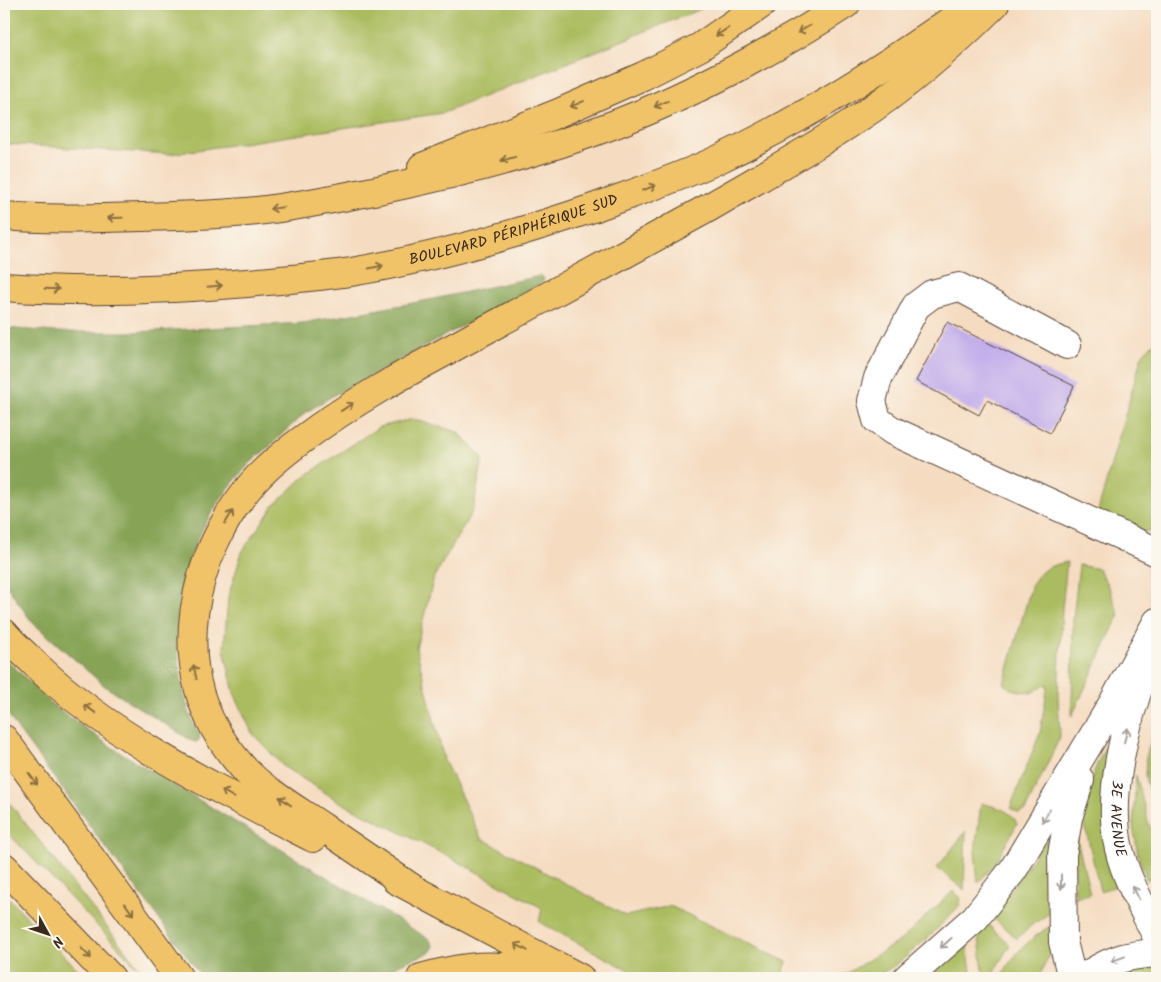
<svg xmlns="http://www.w3.org/2000/svg" width="1161" height="982" font-family="Kalam,sans-serif">
<rect width="100%" height="100%" fill="#fbf7ec"/>
<filter id="ink" filterUnits="userSpaceOnUse"><feTurbulence type="fractalNoise" baseFrequency=".02" numOctaves="2"/><feDisplacementMap in="SourceGraphic" scale="10" xChannelSelector="R" yChannelSelector="G"/><feConvolveMatrix kernelMatrix="1 2 1 2 8 2 1 2 1" color-interpolation-filters="sRGB"/></filter>
<filter id="wash" filterUnits="userSpaceOnUse"><feTurbulence type="fractalNoise" baseFrequency=".0096" numOctaves="4" result="noise"/><feDisplacementMap in="SourceGraphic" scale="20" xChannelSelector="R" yChannelSelector="G"/><feGaussianBlur stdDeviation="1.12" result="paint"/><feColorMatrix in="noise" values="0 0 0 0 0 0 0 0 0 0 0 0 0 0 0 0 0 1.4 0 .05"/><feComposite in="paint" operator="in"/></filter>
<g filter="url(#wash)">
<rect width="100%" height="100%" fill="#f5dcc1"/>
<path fill="#aabc5f" stroke="#72733e" d="M 12,4 L 713,4 L 443,113 L 170,154 L 4,144 L 4,12 Z
M 1157,342 L 1157,530 L 1141,532 L 1098,511 L 1142,355 L 1151,345 Z
M 413,419 L 458,432 L 483,458 L 473,510 L 434,577 L 416,648 L 444,760 L 481,838 L 626,916 L 670,906 L 787,962 L 783,973 L 794,978 L 643,978 L 539,922 L 542,908 L 455,860 L 340,802 L 284,767 L 252,733 L 234,693 L 224,649 L 228,597 L 242,552 L 274,505 L 305,476 L 379,427 Z
M 1067,562 L 1062,609 L 1058,696 L 1060,737 L 1025,811 L 1019,813 L 1010,808 L 1040,733 L 1048,684 L 1031,693 L 1010,689 L 1004,683 L 1031,587 C 1040,569 1048,566 1067,562 Z
M 1079,565 L 1099,569 L 1110,590 L 1119,615 L 1072,716 L 1073,619 Z
M 1157,720 L 1157,814 L 1145,778 L 1146,757 Z
M 1115,727 L 1117,886 L 1100,891 L 1081,808 L 1097,764 Z
M 1136,775 L 1149,825 L 1157,842 L 1157,880 L 1147,880 L 1138,855 L 1133,826 Z
M 4,796 L 143,973 L 4,829 Z
M 981,803 C 994,807 1012,809 1017,824 L 994,865 L 978,883 L 975,852 Z
M 966,831 L 964,890 L 937,868 Z
M 1075,831 L 1090,894 L 1075,897 Z
M 1048,836 L 1045,877 L 1050,913 L 1033,924 L 1017,939 L 992,917 Z
M 953,891 L 961,898 L 959,906 L 929,937 L 897,964 L 874,978 L 842,978 L 841,977 L 901,940 Z
M 4,893 L 5,894 L 86,978 L 4,978 Z
M 986,923 L 1010,945 L 990,978 L 984,978 L 978,931 Z
M 1052,925 C 1054,945 1048,960 1039,977 L 1001,978 C 1011,956 1031,937 1052,925 Z
M 967,944 L 972,978 L 927,978 Z
M 1157,964 L 1157,978 L 1131,978 L 1127,967 Z"/>
<path fill="#87a456" stroke="#61673a" d="M 540,276 L 544,278 L 543,282 L 538,285 C 489,312 439,338 389,366 C 362,380 333,394 307,412 C 294,422 282,434 271,445 C 262,453 251,461 243,471 C 202,517 174,575 177,638 C 178,668 184,711 200,736 L 199,740 L 196,742 L 192,741 L 106,687 L 32,622 L 4,582 L 4,328 L 56,332 L 135,332 L 303,323 L 429,300 Z
M 4,657 L 53,705 L 110,746 L 429,939 L 433,945 L 432,950 L 426,954 L 405,962 L 374,978 L 203,978 L 19,731 L 4,708 Z"/>
<g id="blocks">
<path fill="#c2aeeb" d="M 947,322 L 1074,386 L 1050,433 L 987,400 L 979,415 L 916,381 Z"/>
</g>
</g>
<g filter="url(#ink)">
<use href="#blocks" fill-opacity="0" stroke="#574536" stroke-width="1"/>
<g fill="none" stroke-linecap="round" stroke-linejoin="round">
<defs>
<g id="minor">
<path d="M 1067,345 L 959,287 L 932,294 L 916,306 L 878,378 L 872,401 L 877,420 L 893,431 L 1157,552"/>
<path id="s1" d="M 1146,668 C 1126,718 1106,796 1119,849 C 1126,879 1144,910 1157,937"/>
<path d="M 907,978 L 975,918 L 1013,870 L 1113,703 L 1157,622"/>
<path d="M 1072,978 L 1063,942 L 1062,855 L 1068,818 L 1080,780"/>
<path d="M 1083,978 C 1109,960 1126,955 1157,953"/>
</g>
<path id="major" d="M 421,978 C 453,969 484,963 517,969 C 532,971 546,975 559,978"/>
<g id="highway">
<path d="M 422,167 L 556,114 L 643,76 L 700,47 L 762,4"/>
<path d="M 4,216 C 49,220 96,218 141,217 C 180,216 218,215 257,211 C 301,206 344,197 388,188 C 466,172 543,152 618,123 C 695,93 777,49 846,4"/>
<path id="s2" d="M 4,287 C 85,293 166,290 247,283 C 282,280 317,277 351,272 C 434,258 517,234 596,207 C 637,192 678,178 717,160 C 808,117 893,62 974,4"/>
<path d="M 4,633 C 13,644 25,654 36,665 C 112,738 219,790 313,838"/>
<path d="M 4,739 L 179,978"/>
<path d="M 4,867 L 111,978"/>
<path d="M 396,880 L 580,978"/>
<path d="M 412,888 C 383,868 353,848 324,828 C 299,811 265,791 245,770 C 237,761 229,751 223,742 C 169,663 192,556 250,486 C 265,468 284,453 303,439 C 361,395 427,362 491,327 C 563,288 636,248 708,208 C 757,180 806,152 854,121 C 905,88 952,47 995,4"/>
</g>
</defs>
<use href="#minor" stroke="#574536" stroke-width="30"/>
<use href="#major" stroke="#574536" stroke-width="30"/>
<use href="#highway" stroke="#574536" stroke-width="30"/>
<use href="#minor" stroke="#fff" stroke-width="28"/>
<use href="#major" stroke="#f0c369" stroke-width="28"/>
<use href="#highway" stroke="#f0c369" stroke-width="28"/>
</g>
<defs><path id="oneway-shaft" d="M-6 0H5M1.5-3L5.5 0L1.5 3" fill="none" stroke-width="1.6" stroke-linecap="round" stroke-linejoin="round" transform="scale(1.25)"/></defs>
<g stroke="#8c6f40">
<use href="#oneway-shaft" transform="translate(804 29) rotate(150)"/>
<use href="#oneway-shaft" transform="translate(722 32) rotate(147)"/>
<use href="#oneway-shaft" transform="translate(577 104) rotate(157)"/>
<use href="#oneway-shaft" transform="translate(661 104) rotate(156)"/>
<use href="#oneway-shaft" transform="translate(508 159) rotate(165)"/>
<use href="#oneway-shaft" transform="translate(649 188) rotate(-21)"/>
<use href="#oneway-shaft" transform="translate(277 208) rotate(172)"/>
<use href="#oneway-shaft" transform="translate(115 218) rotate(179)"/>
<use href="#oneway-shaft" transform="translate(376 267) rotate(-12)"/>
<use href="#oneway-shaft" transform="translate(215 286) rotate(-5)"/>
<use href="#oneway-shaft" transform="translate(52 289) rotate(2)"/>
<use href="#oneway-shaft" transform="translate(347 407) rotate(-34)"/>
<use href="#oneway-shaft" transform="translate(229 517) rotate(-59)"/>
<use href="#oneway-shaft" transform="translate(195 672) rotate(-102)"/>
<use href="#oneway-shaft" transform="translate(90 709) rotate(-144)"/>
<use href="#oneway-shaft" transform="translate(33 779) rotate(54)"/>
<use href="#oneway-shaft" transform="translate(228 794) rotate(-150)"/>
<use href="#oneway-shaft" transform="translate(285 801) rotate(-144)"/>
<use href="#oneway-shaft" transform="translate(129 909) rotate(54)"/>
<use href="#oneway-shaft" transform="translate(521 947) rotate(-152)"/>
<use href="#oneway-shaft" transform="translate(86 953) rotate(46)"/>
</g>
<g stroke="#a79f9a">
<use href="#oneway-shaft" transform="translate(1126 735) rotate(-75)"/>
<use href="#oneway-shaft" transform="translate(1046 816) rotate(121)"/>
<use href="#oneway-shaft" transform="translate(1061 882) rotate(90)"/>
<use href="#oneway-shaft" transform="translate(1136 893) rotate(-115)"/>
<use href="#oneway-shaft" transform="translate(946 943) rotate(138)"/>
<use href="#oneway-shaft" transform="translate(1118 959) rotate(160)"/>
</g>
</g>
<g text-anchor="middle" dominant-baseline="central" stroke-width="4" stroke-linejoin="round" paint-order="stroke">
<g font-size="15" fill="#3b2a1e" stroke="#fbf7ec">
<text stroke="none"><textPath href="#s2" startOffset="516">BOULEVARD PÉRIPHÉRIQUE SUD</textPath></text>
<text stroke="none"><textPath href="#s1" startOffset="155">3E AVENUE</textPath></text>
</g>
</g>
<rect width="1161" height="982" fill="none" stroke="#fbf7ec" stroke-width="20"/>
<g transform="translate(48 934) rotate(130)" stroke="#fbf7ec" stroke-width="4" paint-order="stroke">
<path d="M0-4L9 19L0 12L-9 19Z" fill="#3b2a1e"/>
<text y="-8" font-size="14" font-weight="bold" text-anchor="middle" fill="#3b2a1e">N</text>
</g>
</svg>
